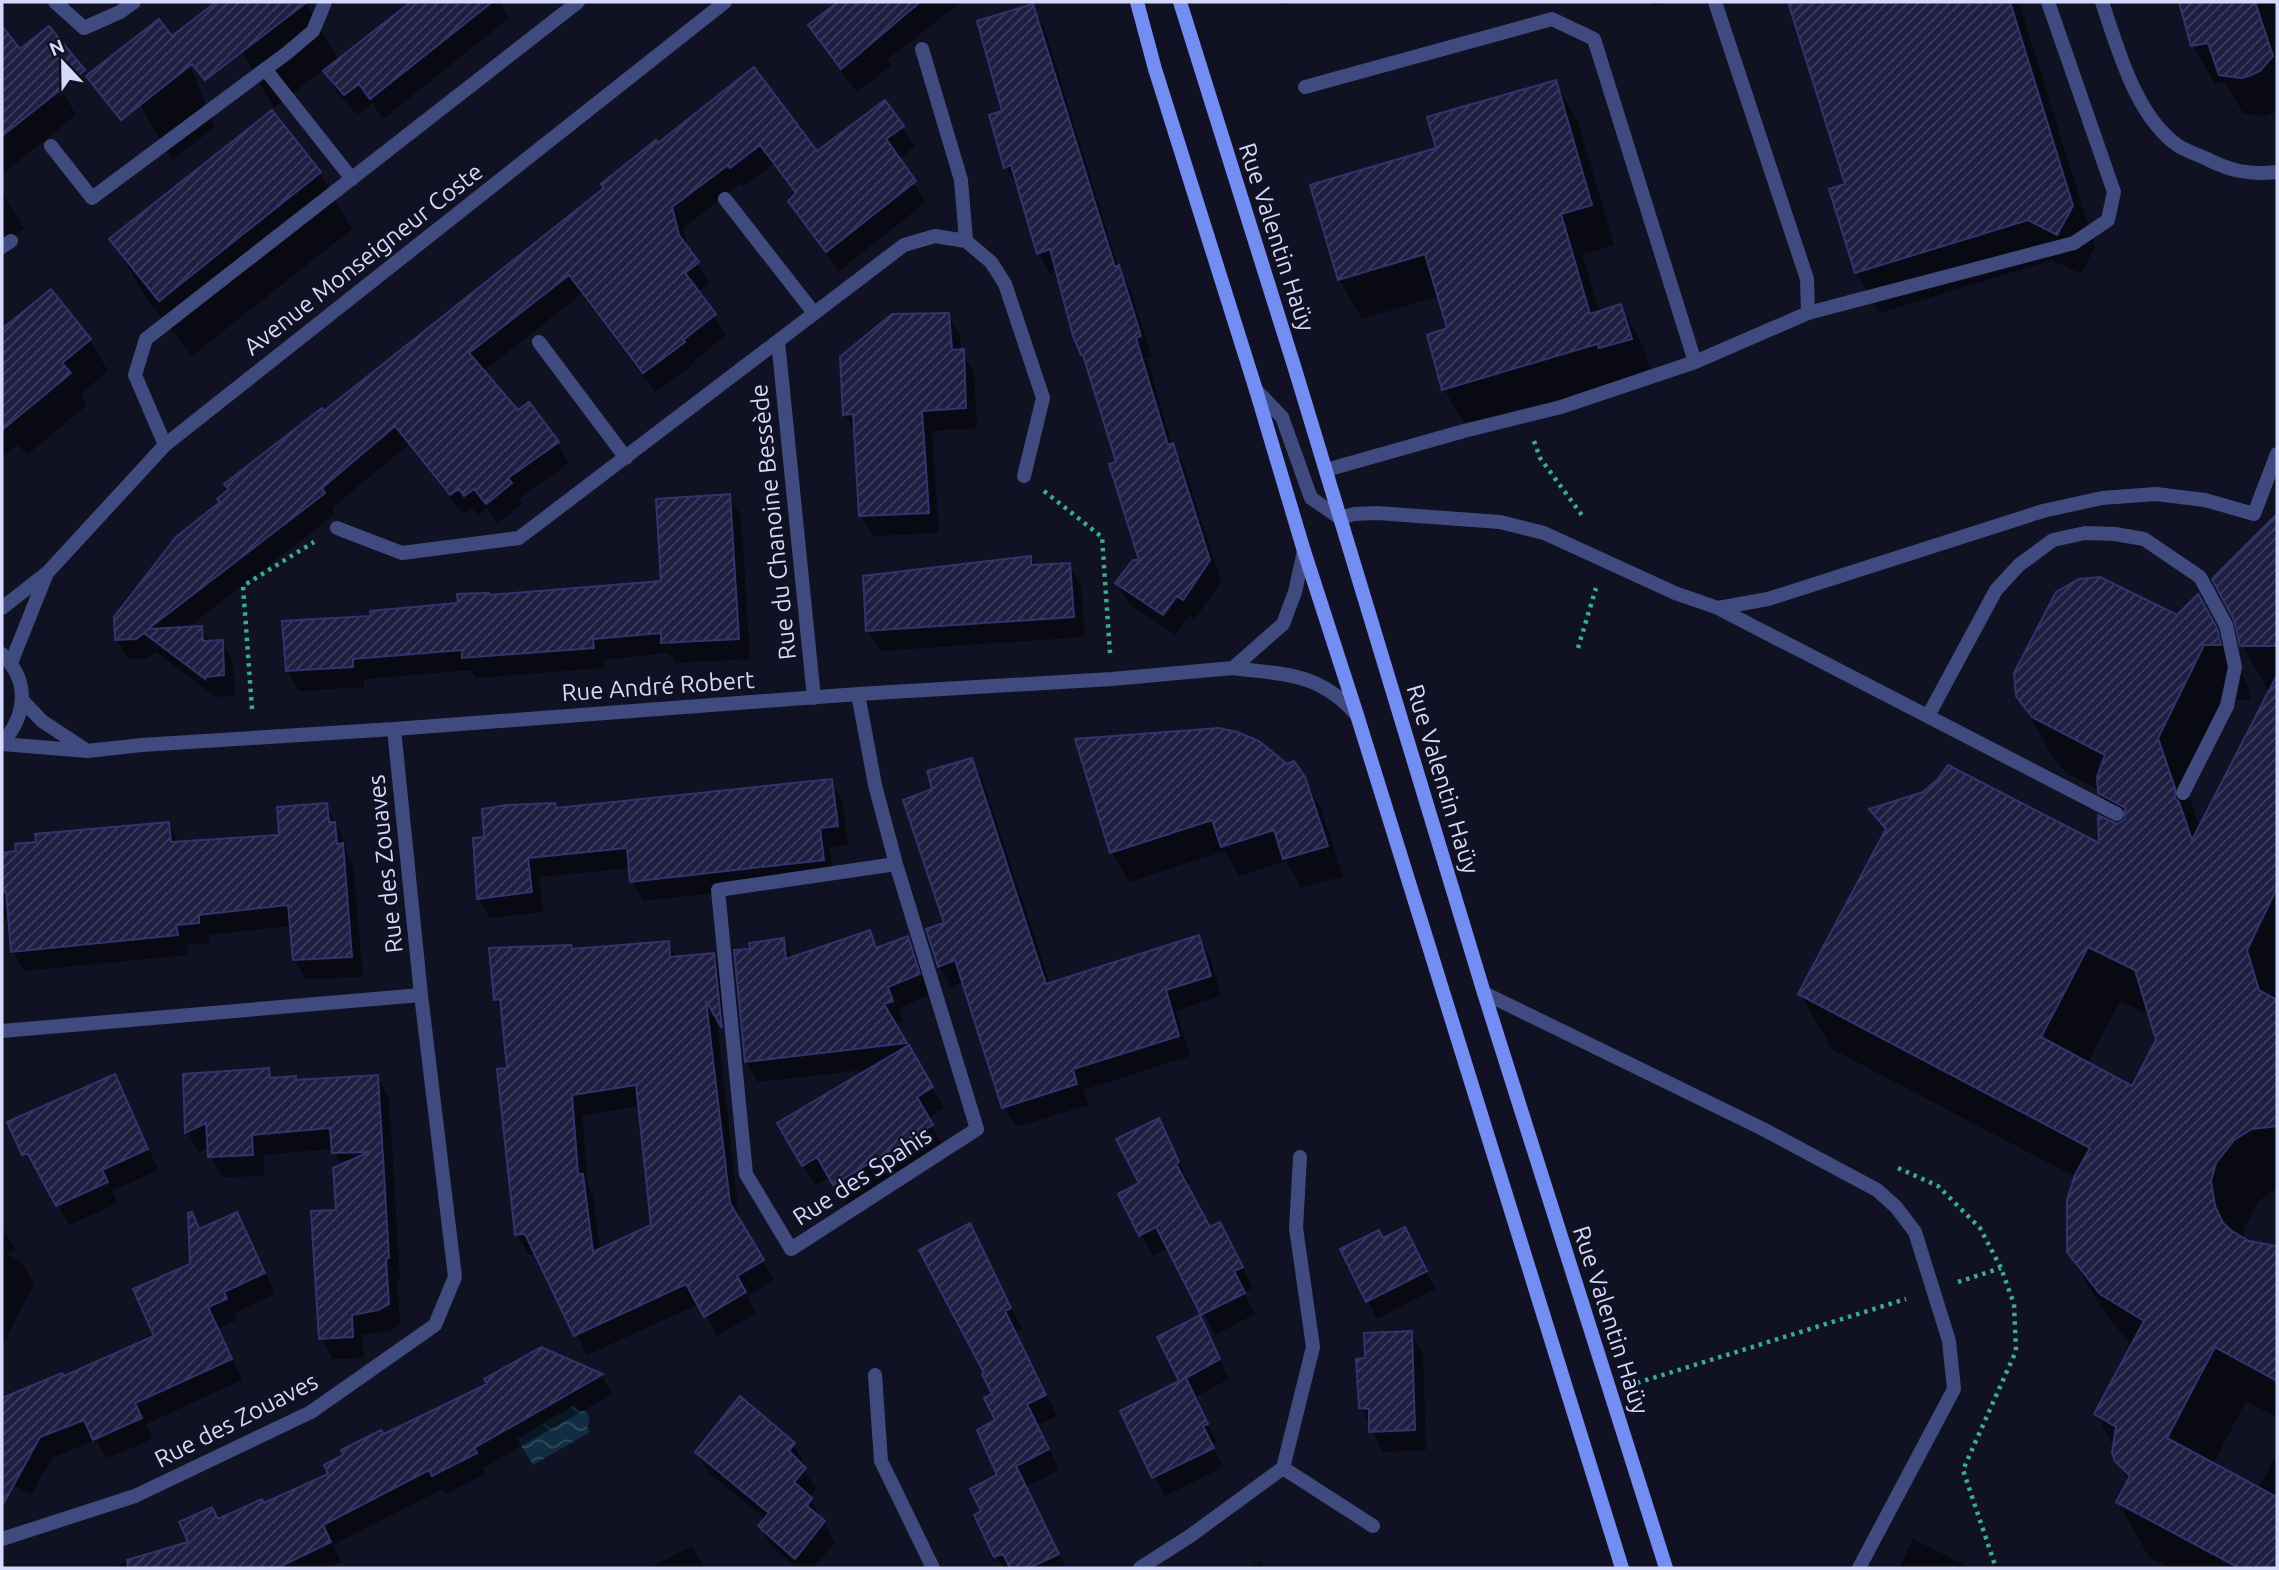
<svg xmlns="http://www.w3.org/2000/svg" width="2279" height="1570" font-family="Ubuntu,sans-serif">
<defs>
<pattern id="water-waves" width="16" height="10" patternUnits="userSpaceOnUse" patternTransform="scale(1.75)"><rect width="16" height="10" fill="#102d42"/><path d="M0 5q4-4 8 0t8 0" fill="none" stroke="#324b5e"/></pattern>
<pattern id="building-hatch" width="6" height="6" patternUnits="userSpaceOnUse" patternTransform="scale(1.75)"><rect width="6" height="6" fill="#1e1e42"/><path d="M-1 1l2-2M0 6l6-6M5 7l2-2" fill="none" stroke="#3e3e5e"/></pattern>
</defs>
<rect width="100%" height="100%" fill="#101123"/>
<path fill="url(#water-waves)" d="M 574,1405 L 578,1410 L 587,1412 L 590,1422 L 587,1426 L 590,1432 L 533,1465 L 517,1439 Z"/>
<path fill="#0007" fill-rule="evenodd" d="M 222,2 L 305,2 L 339,61 L 414,2 L 500,2 L 509,18 L 383,119 L 372,103 L 357,115 L 337,92 L 324,69 L 274,108 L 242,52 Z
M 841,2 L 961,2 L 887,60 L 891,66 L 857,92 L 822,46 L 810,25 Z
M 1276,2 L 1303,2 L 1281,4 Z
M 1650,2 L 1669,2 L 1653,7 Z
M 1790,2 L 2019,2 L 2095,247 L 2081,274 L 2052,260 L 1880,313 L 1857,273 L 1831,190 L 1847,185 Z
M 2180,2 L 2277,2 L 2277,111 L 2264,116 L 2243,113 L 2225,82 L 2215,84 L 2193,46 Z
M 1032,6 L 1044,27 L 1119,269 L 1130,288 L 1152,357 L 1147,358 L 1173,448 L 1184,466 L 1221,582 L 1195,619 L 1190,615 L 1175,635 L 1129,604 L 1117,583 L 1141,562 L 1118,463 L 1058,271 L 1050,274 L 1039,253 L 1018,188 L 1006,167 L 1004,112 Z
M 162,19 L 194,75 L 215,127 L 172,160 L 140,105 L 119,53 Z
M 2,28 L 20,51 L 61,89 L 76,115 L 2,174 Z
M 753,70 L 817,153 L 885,103 L 915,147 L 898,159 L 926,202 L 839,271 L 802,221 L 790,201 L 796,195 L 773,164 L 743,187 L 740,184 L 683,228 L 688,250 L 710,283 L 697,292 L 726,335 L 694,361 L 695,363 L 655,392 L 581,294 L 483,372 L 518,413 L 557,443 L 569,463 L 519,499 L 522,504 L 498,523 L 487,508 L 477,515 L 472,508 L 463,514 L 408,445 L 332,508 L 335,514 L 186,629 L 201,628 L 210,642 L 222,642 L 233,662 L 235,695 L 216,697 L 156,652 L 148,658 L 128,659 L 116,639 L 222,503 L 323,413 Z
M 1555,82 L 1578,122 L 1614,245 L 1582,254 L 1600,313 L 1621,306 L 1643,346 L 1653,378 L 1467,428 L 1444,389 L 1449,329 L 1439,296 L 1362,319 L 1339,279 L 1438,149 Z
M 272,113 L 320,173 L 352,229 L 192,356 L 144,295 L 112,239 Z
M 2,193 L 24,228 L 2,246 Z
M 50,291 L 90,340 L 108,371 L 81,394 L 87,405 L 27,455 L 18,444 L 2,458 L 2,331 Z
M 948,315 L 960,335 L 961,351 L 974,372 L 977,428 L 932,431 L 939,533 L 873,536 L 861,516 L 856,434 L 845,415 Z
M 729,496 L 741,516 L 750,659 L 675,663 L 669,653 L 603,660 L 604,668 L 476,678 L 471,670 L 364,679 L 364,687 L 299,691 L 287,670 L 372,618 L 460,605 L 490,597 L 663,583 Z
M 2277,516 L 2277,1188 L 2259,1201 L 2244,1228 L 2243,1240 L 2259,1247 L 2277,1246 L 2277,1420 L 2276,1417 L 2246,1401 L 2213,1464 L 2258,1489 L 2277,1453 L 2277,1568 L 2171,1568 L 2149,1557 L 2118,1502 L 2129,1481 L 2117,1460 L 2114,1447 L 2096,1414 L 2132,1347 L 2101,1307 L 2068,1251 L 2077,1178 L 1832,1049 L 1800,994 L 1886,833 L 1872,810 L 2101,846 L 2113,825 L 2118,824 L 2099,790 L 2065,772 L 2050,752 L 2018,696 L 2177,618 L 2198,597 L 2248,685 L 2251,700 L 2235,700 L 2188,794 L 2200,828 L 2270,693 L 2242,645 L 2236,620 L 2214,580 ZM 2120,1001 L 2151,1016 L 2158,1040 L 2132,1088 L 2087,1064 Z
M 1030,558 L 1035,567 L 1069,565 L 1081,586 L 1085,637 L 880,651 L 868,630 Z
M 1078,740 L 1303,778 L 1321,809 L 1343,876 L 1301,888 L 1286,861 L 1239,876 L 1225,851 L 1129,882 L 1112,853 Z
M 971,760 L 983,781 L 1050,984 L 1198,937 L 1210,957 L 1221,996 L 1176,1011 L 1190,1056 L 1083,1090 L 1088,1105 L 1016,1127 L 1004,1107 L 964,981 L 951,987 L 939,966 L 946,924 L 934,791 Z
M 831,780 L 842,800 L 848,845 L 830,848 L 834,880 L 643,901 L 632,881 L 630,868 L 539,877 L 543,912 L 490,918 L 478,898 L 486,838 L 554,805 L 558,810 Z
M 326,805 L 346,844 L 347,855 L 353,865 L 363,977 L 306,979 L 294,959 L 291,926 L 209,935 L 209,943 L 187,945 L 188,955 L 24,971 L 12,951 L 10,919 L 2,919 L 2,855 L 168,823 L 180,843 L 281,836 Z
M 869,932 L 879,949 L 907,938 L 919,959 L 930,995 L 899,1008 L 903,1022 L 895,1025 L 944,1108 L 927,1119 L 944,1147 L 846,1204 L 831,1177 L 815,1185 L 779,1124 L 872,1069 L 758,1082 L 746,1062 L 752,950 L 783,940 L 793,959 Z
M 668,943 L 677,959 L 714,954 L 725,974 L 732,1042 L 716,1014 L 740,1224 L 774,1280 L 747,1296 L 756,1313 L 717,1336 L 699,1304 L 587,1355 L 537,1254 L 529,1255 L 517,1235 L 509,1069 L 503,1012 L 495,999 L 573,951 ZM 640,1106 L 653,1227 L 600,1250 L 593,1196 L 588,1186 L 582,1115 Z
M 268,1070 L 273,1080 L 297,1081 L 377,1077 L 389,1098 L 400,1279 L 397,1279 L 400,1325 L 390,1331 L 362,1335 L 364,1358 L 333,1359 L 321,1339 L 342,1166 L 333,1149 L 263,1155 L 264,1176 L 222,1177 L 210,1156 L 209,1147 L 199,1152 L 187,1132 L 185,1076 Z
M 115,1076 L 126,1096 L 158,1170 L 112,1191 L 118,1203 L 69,1225 L 58,1205 Z
M 1158,1120 L 1190,1184 L 1186,1185 L 1210,1229 L 1232,1245 L 1253,1288 L 1244,1292 L 1255,1314 L 1215,1335 L 1168,1248 L 1153,1256 L 1120,1194 L 1142,1184 Z
M 191,1214 L 201,1230 L 237,1214 L 248,1234 L 275,1294 L 235,1313 L 237,1320 L 219,1328 L 242,1380 L 146,1424 L 152,1439 L 127,1450 L 106,1458 L 96,1440 L 52,1458 L 31,1495 L 2,1478 L 2,1400 L 62,1375 L 64,1378 L 157,1337 L 191,1265 Z
M 2,1228 L 16,1249 L 6,1254 L 22,1263 L 34,1284 L 2,1347 Z
M 1383,1240 L 1414,1246 L 1435,1289 L 1377,1319 L 1342,1250 Z
M 981,1246 L 1022,1329 L 1016,1332 L 1057,1416 L 1037,1425 L 1059,1470 L 1026,1487 L 1066,1568 L 1003,1568 L 996,1556 L 984,1511 L 999,1476 L 997,1421 Z
M 1199,1318 L 1229,1379 L 1195,1397 L 1217,1443 L 1212,1445 L 1223,1467 L 1165,1496 L 1123,1412 L 1181,1382 Z
M 1411,1333 L 1423,1354 L 1426,1450 L 1383,1452 L 1361,1408 L 1367,1359 Z
M 541,1349 L 602,1376 L 612,1394 L 483,1468 L 486,1474 L 445,1494 L 442,1489 L 333,1545 L 341,1562 L 328,1568 L 202,1568 L 182,1523 L 218,1521 L 264,1505 L 330,1474 L 383,1436 L 489,1384 Z
M 793,1444 L 805,1464 L 802,1467 L 816,1488 L 809,1497 L 835,1542 L 814,1568 L 797,1568 L 771,1546 L 760,1526 L 766,1519 L 708,1472 L 697,1452 Z
M 1913,1539 L 1971,1568 L 1899,1568 Z
M 692,1546 L 704,1568 L 649,1568 Z
M 138,1558 L 144,1568 L 108,1568 Z
M 1261,1561 L 1265,1568 L 1246,1568 Z"/>
<path fill="url(#building-hatch)" stroke="#32336c" stroke-width="2" fill-rule="evenodd" d="M 216,2 L 307,2 L 205,80 L 192,64 L 121,120 L 86,76 L 159,19 L 172,36 Z
M 411,2 L 492,2 L 370,99 L 359,84 L 344,95 L 323,71 Z
M 838,2 L 920,2 L 841,69 L 808,25 Z
M 1788,2 L 2010,2 L 2073,206 L 2057,235 L 2028,220 L 1855,273 L 1829,189 L 1845,184 Z
M 2179,2 L 2255,2 L 2273,56 L 2260,71 L 2249,76 L 2241,78 L 2219,75 L 2208,43 L 2191,46 Z
M 1033,4 L 1115,267 L 1119,265 L 1141,336 L 1136,338 L 1168,445 L 1173,443 L 1210,560 L 1183,600 L 1177,596 L 1163,615 L 1115,583 L 1133,560 L 1139,560 L 1109,464 L 1116,462 L 1083,355 L 1081,355 L 1073,336 L 1050,249 L 1037,254 L 1011,165 L 1004,168 L 989,115 L 1002,111 L 977,21 Z
M 2,26 L 20,49 L 49,26 L 85,70 L 2,136 Z
M 754,67 L 817,151 L 885,100 L 904,126 L 886,139 L 916,181 L 826,252 L 788,201 L 796,193 L 760,145 L 730,168 L 728,165 L 672,207 L 679,235 L 699,262 L 685,273 L 716,314 L 683,340 L 685,342 L 643,373 L 569,275 L 469,353 L 518,410 L 529,402 L 559,442 L 508,478 L 512,483 L 486,504 L 474,489 L 464,496 L 459,489 L 450,495 L 395,426 L 322,488 L 325,493 L 148,629 L 202,626 L 203,641 L 223,640 L 224,675 L 205,677 L 205,679 L 144,633 L 136,639 L 115,640 L 114,617 L 176,537 L 220,502 L 217,499 L 229,489 L 224,484 L 322,408 L 324,411 L 604,188 L 601,184 L 656,140 L 658,143 Z
M 1556,80 L 1592,205 L 1561,214 L 1590,314 L 1621,304 L 1632,339 L 1599,348 L 1597,344 L 1442,390 L 1427,335 L 1447,328 L 1425,254 L 1338,280 L 1310,185 L 1436,148 L 1427,117 Z
M 272,110 L 321,172 L 159,301 L 109,239 Z
M 51,289 L 91,339 L 62,363 L 71,373 L 2,430 L 2,329 Z
M 949,313 L 952,350 L 964,349 L 966,408 L 922,411 L 929,513 L 859,516 L 853,414 L 843,415 L 840,357 L 892,314 Z
M 730,494 L 739,639 L 661,643 L 661,633 L 593,639 L 594,648 L 462,658 L 462,650 L 353,659 L 353,667 L 286,671 L 282,621 L 371,616 L 370,611 L 458,603 L 457,594 L 489,593 L 490,595 L 661,581 L 656,499 Z
M 2277,514 L 2277,646 L 2240,646 L 2234,620 L 2212,579 Z
M 1031,556 L 1031,565 L 1070,563 L 1074,617 L 866,631 L 863,576 Z
M 2100,577 L 2177,615 L 2198,594 L 2217,628 L 2221,645 L 2204,645 L 2158,738 L 2175,788 L 2175,798 L 2179,802 L 2192,840 L 2277,675 L 2277,888 L 2247,950 L 2259,990 L 2277,1000 L 2277,1126 L 2252,1129 L 2234,1140 L 2216,1163 L 2211,1181 L 2215,1206 L 2223,1223 L 2232,1231 L 2249,1241 L 2277,1246 L 2277,1381 L 2215,1347 L 2167,1438 L 2277,1497 L 2277,1568 L 2239,1568 L 2116,1502 L 2130,1476 L 2115,1461 L 2112,1453 L 2116,1427 L 2094,1414 L 2144,1321 L 2100,1294 L 2067,1252 L 2067,1200 L 2075,1175 L 2090,1148 L 1798,994 L 1886,829 L 1869,809 L 1923,792 L 1937,780 L 1948,765 L 2099,843 L 2098,815 L 2117,824 L 2125,819 L 2125,808 L 2098,793 L 2097,777 L 2105,755 L 2032,717 L 2016,696 L 2014,673 L 2056,592 L 2079,579 ZM 2088,947 L 2135,970 L 2156,1040 L 2132,1086 L 2041,1037 Z
M 1219,728 L 1237,732 L 1259,741 L 1287,764 L 1294,761 L 1305,777 L 1328,846 L 1283,859 L 1274,830 L 1221,847 L 1212,820 L 1110,853 L 1075,739 Z
M 972,758 L 1046,984 L 1199,935 L 1211,976 L 1166,990 L 1179,1036 L 1073,1069 L 1077,1084 L 1002,1108 L 955,960 L 938,967 L 926,929 L 944,923 L 903,800 L 932,789 L 927,771 Z
M 832,779 L 838,826 L 820,828 L 824,860 L 630,882 L 627,848 L 528,858 L 532,892 L 477,899 L 473,838 L 484,837 L 482,809 L 506,805 L 555,803 L 556,808 Z
M 327,803 L 329,822 L 335,822 L 337,844 L 343,843 L 352,957 L 293,960 L 288,905 L 199,915 L 199,923 L 176,925 L 178,935 L 11,952 L 6,891 L 2,892 L 2,853 L 16,851 L 15,844 L 36,842 L 35,834 L 169,822 L 171,842 L 279,835 L 277,807 Z
M 870,930 L 876,948 L 908,936 L 920,974 L 888,987 L 893,1001 L 884,1004 L 907,1043 L 745,1062 L 734,950 L 750,949 L 749,943 L 784,938 L 786,959 Z
M 669,941 L 670,957 L 714,953 L 722,1028 L 706,1001 L 730,1203 L 764,1260 L 737,1276 L 746,1292 L 704,1317 L 686,1284 L 574,1336 L 525,1234 L 515,1235 L 497,1069 L 507,1068 L 500,999 L 494,1000 L 489,948 L 571,945 L 572,949 ZM 636,1085 L 651,1225 L 593,1252 L 583,1174 L 578,1174 L 572,1095 Z
M 909,1045 L 933,1087 L 917,1097 L 933,1125 L 833,1185 L 817,1157 L 802,1166 L 777,1123 Z
M 269,1068 L 270,1078 L 296,1076 L 296,1080 L 378,1075 L 389,1258 L 386,1259 L 389,1304 L 378,1310 L 352,1315 L 353,1337 L 319,1339 L 311,1211 L 336,1210 L 333,1168 L 369,1152 L 332,1153 L 330,1128 L 252,1135 L 253,1155 L 208,1157 L 206,1123 L 185,1133 L 183,1074 Z
M 115,1074 L 148,1149 L 102,1170 L 108,1182 L 56,1206 L 28,1154 L 22,1155 L 7,1122 Z
M 1159,1118 L 1179,1162 L 1176,1164 L 1210,1227 L 1220,1222 L 1243,1267 L 1234,1271 L 1245,1293 L 1201,1315 L 1156,1227 L 1139,1236 L 1118,1194 L 1139,1183 L 1116,1139 Z
M 192,1212 L 199,1229 L 237,1212 L 265,1273 L 224,1292 L 227,1299 L 208,1307 L 232,1359 L 135,1403 L 142,1418 L 93,1440 L 84,1420 L 40,1437 L 2,1506 L 2,1398 L 62,1373 L 64,1376 L 154,1336 L 133,1289 L 190,1264 L 188,1213 Z
M 970,1223 L 1011,1308 L 1005,1311 L 1046,1395 L 1027,1404 L 1049,1449 L 1016,1466 L 1059,1554 L 1029,1568 L 1010,1568 L 1003,1554 L 994,1557 L 974,1515 L 981,1511 L 970,1489 L 997,1475 L 977,1430 L 995,1420 L 984,1398 L 992,1394 L 982,1374 L 984,1373 L 919,1250 Z
M 1405,1227 L 1427,1271 L 1366,1302 L 1340,1249 L 1379,1230 L 1383,1238 Z
M 1200,1315 L 1220,1359 L 1186,1378 L 1208,1424 L 1203,1426 L 1214,1448 L 1152,1478 L 1120,1411 L 1179,1381 L 1157,1337 Z
M 1412,1331 L 1415,1430 L 1369,1432 L 1369,1409 L 1359,1408 L 1356,1359 L 1365,1358 L 1364,1333 Z
M 541,1347 L 603,1374 L 474,1448 L 477,1453 L 432,1476 L 429,1470 L 323,1525 L 331,1542 L 277,1568 L 128,1568 L 127,1560 L 188,1542 L 179,1522 L 212,1507 L 218,1519 L 262,1499 L 264,1503 L 328,1474 L 324,1465 L 343,1455 L 341,1450 L 381,1430 L 384,1434 L 487,1384 L 484,1379 Z
M 740,1396 L 795,1443 L 789,1451 L 806,1468 L 794,1482 L 812,1498 L 807,1506 L 825,1521 L 795,1559 L 758,1526 L 769,1513 L 695,1452 Z"/>
<g fill="none" stroke-linecap="round" stroke-linejoin="round">
<path stroke="#39ac8b" stroke-width="4.5" stroke-dasharray="3.5 5" stroke-linecap="butt" d="M 1534,441 L 1540,458 L 1584,518
M 1044,491 L 1102,537 L 1110,653
M 1578,648 L 1596,588
M 252,709 L 243,586 L 314,542
M 1898,1168 L 1938,1186 L 1980,1228 L 2001,1268 L 2014,1304 L 2016,1351 L 1963,1470 L 1996,1568
M 1958,1282 L 2001,1268
M 1637,1383 L 1906,1299"/>
<path stroke="#3f4b7e" stroke-width="14" d="M 55,2 L 84,28 L 120,12 L 134,2
M 1715,2 L 1807,279 L 1808,313
M 265,69 L 352,179
M 1305,87 L 1552,19 L 1594,39 L 1695,362
M 51,146 L 92,198 L 287,53 L 313,31 L 325,2
M 2,247 L 11,241
M 1256,390 L 1282,417 L 1311,498 L 1340,518 L 1354,514 L 1377,513 L 1500,522 L 1544,533 L 1675,593 L 1718,608 L 1768,599 L 2043,511 L 2102,498 L 2156,494 L 2205,500 L 2254,514 L 2277,454
M 165,445 L 135,375 L 146,339 L 578,2
M 1326,470 L 1464,431 L 1561,407 L 1695,362 L 1808,313 L 2074,243 L 2108,220 L 2114,192 L 2048,2
M 1718,608 L 2117,814
M 1928,716 L 1996,590 L 2019,565 L 2053,540 L 2085,533 L 2115,534 L 2144,539 L 2200,577 L 2226,625 L 2235,667 L 2227,706 L 2183,793
M 1484,993 L 1763,1129 L 1877,1190 L 1896,1207 L 1915,1232 L 1949,1341 L 1954,1389 L 1859,1568"/>
<path stroke="#3f4b7e" stroke-width="14" d="M 2102,2 C 2118,49 2136,118 2180,147 C 2188,151 2197,155 2205,158 C 2230,171 2249,175 2277,172
M 922,49 L 961,180 L 966,241
M 725,199 L 814,313
M 539,342 L 626,458
M 337,528 L 402,553 L 519,538 L 778,341
M 1304,551 L 1295,592 L 1283,624 L 1233,668 C 1286,675 1318,672 1356,714
M 2,608 L 48,572 L 165,445 L 725,2
M 2,654 C 30,681 27,715 2,743
M 11,663 L 47,573
M 858,694 L 875,785 L 896,864 L 977,1129 L 791,1249 L 746,1174 L 718,890 L 896,864
M 814,698 L 778,341 L 904,245 L 935,236 L 966,241 L 991,262 L 1005,284 L 1043,398 L 1024,476
M 23,701 L 42,721 L 86,750
M 2,744 L 87,751 L 142,745 L 394,729 L 858,694 L 1112,679 L 1233,668
M 2,1031 L 421,995
M 875,1375 L 881,1461 L 933,1568
M 1283,1468 L 1373,1526
M 2,1539 L 135,1496 L 311,1412 L 435,1325 L 455,1277 L 421,995 L 394,729
M 1140,1568 L 1190,1536 L 1283,1468 L 1313,1347 L 1296,1228 L 1300,1157"/>
<path stroke="#748df3" stroke-width="14" d="M 1137,2 L 1155,69 L 1256,390 L 1304,551 L 1357,715 L 1622,1568
M 1180,2 L 1295,369 L 1484,993 L 1666,1568"/>
</g>
<g text-anchor="middle" dominant-baseline="central" stroke-width="5" stroke-linejoin="round" paint-order="stroke">
<g font-size="24" fill="#d5d9fb" stroke="#101123">
<text transform="translate(1277 237) rotate(72)">Rue Valentin Haüy</text>
<text transform="translate(363 259) rotate(-38)">Avenue Monseigneur Coste</text>
<text transform="translate(773 522) rotate(-96)">Rue du Chanoine Bessède</text>
<text transform="translate(658 686) rotate(-4)">Rue André Robert</text>
<text transform="translate(1443 779) rotate(73)">Rue Valentin Haüy</text>
<text transform="translate(385 864) rotate(-96)">Rue des Zouaves</text>
<text transform="translate(862 1176) rotate(-33)">Rue des Spahis</text>
<text transform="translate(1611 1320) rotate(72)">Rue Valentin Haüy</text>
<text transform="translate(236 1420) rotate(-27)">Rue des Zouaves</text>
</g>
</g>
<rect width="2279" height="1570" fill="none" stroke="#d5d9fb" stroke-width="7"/>
<g transform="translate(63 63) rotate(338)" stroke="#101123" stroke-width="5" paint-order="stroke">
<path d="M0-5L12 26L0 18L-12 26Z" fill="#d5d9fb"/>
<text y="-10" font-size="19" font-weight="bold" text-anchor="middle" fill="#d5d9fb">N</text>
</g>
</svg>
